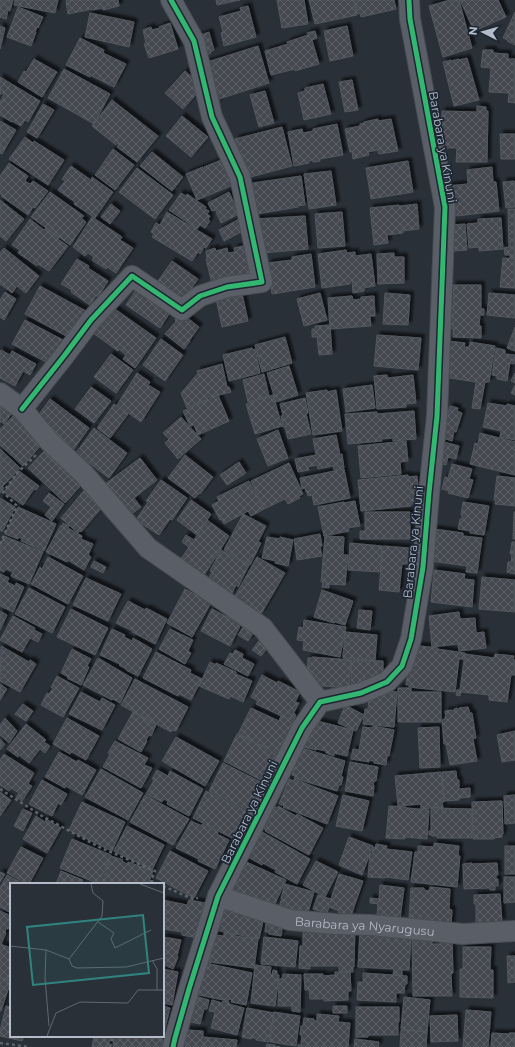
<svg xmlns="http://www.w3.org/2000/svg" width="515" height="1047" font-family="Montserrat,sans-serif">
<defs>
<pattern id="building-cross-hatch" width="8" height="8" patternUnits="userSpaceOnUse"><rect width="8" height="8" fill="#444950"/><path d="M0 0l8 8M0 8l8-8" fill="none" stroke="#5d6168"/></pattern>
<filter id="shadow"><feDropShadow dx="3.5" dy="-3.5" stdDeviation="1" flood-color="#0009"/></filter>
</defs>
<rect width="100%" height="100%" fill="#2a3038"/>
<path fill="url(#building-cross-hatch)" stroke="#52575f" filter="url(#shadow)" d="M 0,0 L 13,0 L 10,11 L 8,10 L 6,19 L 0,17 Z
M 15,0 L 58,0 L 55,13 L 14,5 Z
M 66,0 L 118,0 L 119,6 L 103,10 L 103,8 L 93,10 L 93,9 L 68,14 L 66,2 L 67,2 Z
M 216,0 L 240,0 L 217,5 Z
M 277,0 L 304,0 L 308,24 L 282,28 Z
M 309,0 L 354,0 L 357,15 L 315,24 Z
M 354,0 L 394,0 L 396,9 L 361,17 L 360,13 L 358,14 Z
M 450,0 L 459,0 L 472,48 L 443,57 L 429,6 Z
M 460,0 L 498,0 L 506,17 L 474,31 Z
M 248,6 L 256,37 L 224,46 L 221,33 L 223,32 L 219,17 L 241,11 L 240,8 Z
M 18,7 L 43,17 L 38,28 L 37,27 L 35,32 L 36,32 L 31,46 L 7,37 Z
M 515,12 L 515,45 L 507,41 L 508,40 L 503,38 Z
M 90,13 L 134,22 L 129,47 L 85,37 Z
M 170,23 L 178,49 L 149,58 L 144,44 L 146,43 L 143,30 L 151,27 L 152,30 L 160,28 L 159,27 Z
M 0,26 L 5,28 L 0,49 Z
M 347,26 L 353,56 L 330,61 L 324,31 Z
M 315,31 L 317,38 L 312,40 L 319,64 L 295,71 L 295,69 L 271,75 L 265,51 L 288,44 L 287,42 L 308,35 L 307,33 Z
M 209,32 L 214,50 L 210,52 L 211,53 L 204,56 L 198,36 Z
M 80,38 L 104,50 L 103,53 L 126,64 L 114,87 L 90,75 L 90,77 L 66,65 Z
M 258,46 L 269,83 L 219,99 L 219,102 L 212,105 L 204,63 Z
M 483,50 L 493,50 L 493,53 L 508,54 L 508,59 L 515,59 L 515,103 L 508,102 L 509,93 L 489,92 L 491,68 L 481,67 Z
M 467,58 L 479,100 L 454,106 L 443,62 L 451,60 L 451,61 L 459,59 L 459,60 Z
M 34,59 L 57,72 L 42,97 L 18,82 L 24,71 L 26,72 Z
M 64,69 L 110,94 L 94,124 L 48,98 Z
M 185,71 L 203,87 L 183,109 L 165,93 Z
M 0,77 L 40,101 L 28,122 L 25,120 L 21,126 L 12,121 L 12,122 L 0,115 L 0,100 L 1,101 L 4,94 L 1,93 L 0,95 Z
M 352,80 L 358,110 L 345,112 L 339,82 Z
M 323,84 L 331,114 L 304,120 L 298,93 L 305,91 L 305,88 Z
M 265,91 L 274,123 L 259,127 L 250,95 Z
M 112,100 L 158,136 L 137,162 L 117,147 L 119,144 L 117,143 L 116,145 L 92,126 Z
M 43,104 L 54,110 L 37,138 L 27,132 Z
M 477,106 L 486,107 L 486,111 L 488,111 L 487,162 L 456,162 L 457,148 L 441,148 L 442,111 L 477,112 Z
M 182,116 L 208,137 L 191,157 L 166,136 Z
M 378,119 L 378,121 L 391,119 L 398,151 L 379,154 L 378,150 L 368,152 L 369,155 L 353,159 L 352,152 L 350,152 L 345,129 L 360,126 L 360,124 L 364,123 L 364,122 Z
M 0,121 L 16,130 L 2,154 L 0,153 Z
M 337,124 L 343,155 L 320,159 L 320,161 L 316,162 L 313,162 L 313,160 L 309,161 L 309,163 L 294,166 L 288,132 L 302,129 L 303,133 L 313,131 L 313,129 Z
M 282,127 L 292,166 L 243,179 L 232,145 L 237,143 L 235,139 Z
M 500,134 L 515,134 L 515,159 L 501,159 Z
M 25,137 L 33,143 L 34,141 L 64,160 L 48,185 L 9,159 Z
M 113,149 L 134,165 L 115,190 L 95,175 Z
M 152,152 L 183,177 L 172,191 L 140,166 Z
M 226,158 L 238,183 L 197,200 L 186,174 L 203,167 L 203,169 L 205,168 L 204,167 Z
M 408,161 L 413,192 L 371,199 L 366,168 Z
M 9,163 L 28,176 L 25,181 L 30,184 L 33,181 L 48,191 L 35,208 L 33,207 L 28,215 L 1,196 L 2,195 L 0,193 L 0,176 Z
M 71,166 L 91,180 L 92,177 L 113,192 L 95,218 L 74,204 L 75,202 L 58,190 L 65,181 L 62,179 Z
M 492,167 L 493,182 L 496,182 L 499,211 L 457,216 L 457,215 L 454,215 L 447,186 L 468,184 L 467,170 Z
M 137,168 L 173,195 L 155,219 L 119,192 Z
M 331,171 L 336,205 L 309,209 L 304,174 Z
M 301,176 L 305,205 L 298,206 L 298,207 L 251,215 L 246,184 Z
M 514,181 L 515,182 L 515,207 L 506,208 L 503,182 Z
M 50,192 L 84,216 L 81,218 L 86,222 L 70,245 L 31,217 Z
M 229,192 L 234,203 L 236,202 L 241,213 L 221,223 L 216,212 L 217,212 L 215,210 L 212,211 L 208,203 Z
M 181,193 L 186,196 L 187,194 L 206,207 L 205,209 L 209,211 L 207,214 L 210,216 L 208,220 L 210,221 L 205,228 L 200,225 L 197,229 L 169,210 Z
M 0,200 L 24,219 L 6,241 L 0,236 Z
M 111,204 L 120,211 L 110,224 L 101,217 Z
M 417,204 L 419,229 L 403,231 L 403,233 L 387,235 L 388,243 L 374,245 L 370,208 L 399,205 L 400,206 Z
M 508,209 L 515,209 L 515,258 L 510,258 L 510,255 L 505,255 L 504,248 L 509,247 Z
M 167,212 L 212,239 L 206,248 L 204,247 L 200,254 L 198,252 L 192,261 L 152,237 L 154,234 L 151,232 L 156,223 L 160,225 Z
M 342,212 L 345,246 L 318,248 L 315,214 Z
M 305,216 L 308,249 L 264,253 L 255,219 Z
M 92,217 L 122,237 L 120,240 L 133,248 L 116,273 L 107,267 L 106,269 L 92,260 L 94,257 L 88,253 L 85,256 L 73,247 Z
M 241,218 L 247,229 L 224,241 L 219,230 Z
M 501,218 L 503,249 L 479,251 L 479,247 L 469,248 L 467,224 L 478,223 L 478,219 Z
M 30,219 L 44,230 L 46,228 L 59,238 L 58,239 L 68,246 L 49,271 L 38,264 L 37,266 L 18,253 L 20,250 L 12,245 Z
M 465,224 L 467,250 L 454,251 L 452,225 Z
M 243,246 L 243,250 L 251,248 L 256,277 L 213,288 L 206,259 L 207,259 L 206,251 L 215,248 L 216,251 L 227,248 L 228,253 L 235,252 L 234,248 Z
M 4,248 L 39,276 L 26,293 L 17,286 L 12,293 L 0,284 L 1,282 L 0,281 L 0,253 Z
M 346,250 L 347,253 L 355,252 L 355,256 L 371,254 L 375,286 L 364,288 L 364,291 L 353,293 L 352,281 L 350,281 L 350,284 L 322,288 L 318,254 Z
M 394,253 L 394,257 L 404,257 L 404,283 L 378,284 L 377,254 Z
M 311,254 L 315,287 L 272,294 L 268,263 L 292,260 L 292,257 Z
M 503,258 L 515,259 L 515,288 L 500,287 Z
M 77,259 L 89,266 L 88,268 L 108,281 L 98,297 L 96,296 L 90,305 L 71,292 L 72,290 L 61,284 Z
M 172,261 L 198,279 L 179,306 L 153,288 Z
M 139,285 L 173,308 L 160,328 L 126,305 Z
M 453,285 L 481,285 L 481,309 L 484,309 L 484,315 L 480,315 L 479,326 L 481,326 L 481,338 L 453,337 L 453,328 L 450,328 L 449,306 L 453,306 Z
M 40,286 L 86,311 L 72,339 L 25,314 Z
M 241,289 L 248,321 L 222,327 L 215,294 Z
M 5,292 L 16,299 L 4,320 L 0,317 L 0,300 Z
M 320,293 L 327,320 L 304,326 L 297,299 Z
M 385,293 L 410,295 L 408,325 L 383,324 Z
M 489,293 L 515,295 L 515,318 L 487,315 Z
M 352,296 L 353,300 L 361,299 L 361,297 L 374,296 L 375,316 L 370,316 L 371,326 L 330,329 L 328,298 Z
M 112,307 L 156,338 L 135,368 L 123,359 L 126,355 L 119,349 L 118,351 L 90,331 Z
M 181,313 L 199,327 L 189,341 L 190,341 L 184,349 L 165,334 L 176,321 L 175,320 L 176,317 Z
M 25,320 L 65,341 L 50,364 L 12,344 Z
M 330,325 L 332,354 L 319,355 L 317,337 L 312,337 L 312,329 L 315,329 L 315,326 Z
M 515,327 L 515,351 L 507,348 Z
M 377,335 L 421,338 L 418,370 L 374,366 Z
M 285,337 L 292,363 L 262,372 L 255,345 Z
M 161,339 L 183,355 L 165,381 L 143,365 Z
M 448,341 L 465,343 L 464,347 L 469,347 L 470,342 L 495,346 L 489,382 L 485,382 L 480,409 L 472,408 L 476,382 L 450,378 L 451,373 L 448,373 Z
M 252,348 L 253,350 L 255,349 L 260,373 L 229,381 L 223,355 Z
M 496,348 L 505,350 L 505,354 L 515,355 L 514,364 L 510,363 L 507,381 L 497,379 L 497,376 L 492,375 Z
M 1,350 L 10,355 L 12,351 L 36,364 L 30,375 L 23,371 L 15,386 L 0,378 L 0,352 Z
M 111,354 L 133,370 L 116,393 L 94,377 Z
M 222,364 L 227,387 L 229,387 L 231,392 L 207,398 L 208,399 L 187,408 L 181,393 L 198,373 L 197,371 Z
M 289,366 L 298,395 L 276,402 L 267,373 Z
M 137,373 L 150,382 L 148,385 L 160,392 L 141,422 L 117,405 Z
M 515,373 L 515,383 L 511,381 Z
M 264,374 L 269,396 L 248,402 L 243,380 Z
M 387,375 L 388,378 L 413,375 L 416,403 L 406,404 L 406,407 L 377,409 L 374,376 Z
M 372,385 L 375,408 L 346,412 L 343,389 Z
M 515,385 L 515,395 L 511,393 Z
M 91,387 L 111,401 L 94,423 L 75,409 Z
M 327,390 L 327,392 L 336,390 L 342,431 L 313,435 L 306,393 Z
M 218,395 L 229,421 L 198,435 L 194,425 L 190,426 L 183,411 Z
M 273,395 L 282,426 L 255,434 L 246,404 Z
M 305,398 L 308,413 L 306,414 L 311,434 L 288,439 L 285,427 L 283,427 L 281,416 L 283,415 L 280,404 Z
M 50,399 L 89,428 L 74,449 L 35,420 Z
M 488,403 L 507,406 L 507,404 L 515,406 L 515,440 L 500,437 L 501,431 L 483,427 Z
M 114,404 L 128,414 L 110,438 L 97,428 Z
M 0,405 L 6,411 L 8,409 L 12,413 L 4,424 L 1,421 L 0,423 Z
M 450,406 L 458,408 L 457,411 L 462,413 L 456,432 L 454,431 L 452,441 L 443,438 L 446,428 L 444,428 Z
M 414,411 L 416,439 L 393,441 L 393,438 L 381,439 L 382,441 L 348,444 L 345,414 L 377,412 L 377,414 Z
M 13,416 L 19,421 L 21,419 L 29,426 L 26,430 L 42,444 L 23,466 L 0,445 L 0,429 Z
M 181,417 L 201,439 L 178,459 L 165,443 L 169,439 L 163,433 Z
M 94,428 L 127,453 L 109,478 L 76,453 Z
M 278,430 L 288,458 L 268,466 L 257,439 Z
M 480,433 L 515,442 L 514,449 L 515,450 L 515,475 L 470,464 L 475,443 L 478,444 Z
M 336,435 L 340,455 L 342,454 L 344,468 L 334,470 L 333,466 L 318,469 L 317,465 L 308,467 L 309,470 L 298,472 L 295,459 L 316,455 L 313,439 Z
M 406,441 L 408,461 L 400,462 L 401,474 L 361,478 L 358,446 Z
M 440,441 L 459,446 L 456,459 L 448,457 L 446,465 L 435,462 Z
M 47,448 L 84,482 L 65,503 L 28,468 Z
M 0,449 L 20,468 L 2,487 L 4,488 L 0,493 Z
M 185,455 L 213,477 L 200,494 L 199,493 L 195,498 L 168,478 Z
M 140,458 L 157,480 L 134,498 L 141,507 L 130,515 L 105,484 Z
M 239,462 L 246,473 L 227,485 L 220,475 Z
M 289,463 L 303,494 L 299,496 L 300,498 L 288,504 L 285,499 L 264,509 L 251,481 Z
M 452,464 L 472,469 L 469,479 L 473,480 L 468,498 L 448,493 L 449,491 L 442,489 L 445,477 L 448,478 Z
M 344,469 L 350,498 L 314,505 L 312,495 L 308,496 L 307,492 L 306,492 L 305,488 L 302,489 L 300,478 Z
M 19,471 L 39,486 L 36,490 L 34,489 L 23,505 L 4,492 Z
M 408,475 L 408,477 L 417,476 L 419,496 L 416,496 L 416,499 L 419,498 L 420,503 L 411,504 L 411,506 L 361,511 L 358,480 Z
M 497,476 L 515,478 L 515,506 L 495,504 L 496,500 L 494,500 Z
M 161,480 L 187,498 L 172,520 L 170,519 L 159,535 L 136,520 L 148,502 L 146,501 Z
M 249,481 L 264,509 L 251,516 L 248,511 L 224,524 L 221,519 L 220,520 L 212,505 L 219,501 L 217,497 Z
M 86,488 L 105,504 L 81,532 L 80,531 L 78,533 L 61,518 Z
M 49,493 L 64,504 L 52,521 L 45,515 L 51,507 L 43,501 Z
M 0,498 L 15,507 L 2,532 L 0,530 Z
M 191,500 L 211,514 L 197,535 L 177,520 Z
M 355,501 L 360,526 L 348,528 L 349,531 L 324,536 L 318,507 L 344,502 L 344,503 Z
M 463,502 L 489,506 L 484,535 L 470,533 L 471,531 L 458,529 L 460,519 L 462,519 L 462,515 L 461,515 Z
M 18,507 L 56,524 L 44,551 L 21,541 L 22,539 L 19,537 L 18,539 L 5,534 Z
M 365,512 L 410,512 L 410,539 L 360,539 L 360,531 L 365,531 Z
M 514,512 L 515,512 L 515,539 L 513,539 Z
M 243,514 L 266,526 L 258,542 L 261,543 L 250,565 L 224,550 Z
M 207,520 L 229,536 L 203,577 L 179,562 L 189,547 L 182,542 L 186,535 L 194,540 Z
M 63,523 L 69,526 L 68,528 L 82,536 L 81,539 L 93,544 L 88,555 L 91,557 L 84,570 L 68,560 L 67,562 L 46,552 L 61,525 L 62,526 Z
M 434,529 L 463,533 L 463,536 L 482,538 L 477,573 L 466,572 L 467,566 L 430,561 Z
M 320,534 L 322,546 L 320,547 L 322,556 L 297,560 L 294,539 Z
M 4,536 L 43,552 L 29,584 L 11,576 L 13,572 L 6,569 L 4,572 L 0,570 L 0,546 Z
M 325,536 L 344,537 L 343,555 L 348,555 L 345,585 L 329,584 L 329,588 L 322,587 L 323,582 L 321,582 Z
M 267,537 L 280,539 L 280,537 L 293,540 L 288,566 L 275,563 L 276,561 L 262,558 Z
M 512,542 L 515,542 L 515,574 L 507,572 L 508,562 L 511,562 L 512,554 L 510,554 Z
M 350,543 L 382,546 L 380,572 L 348,570 Z
M 383,546 L 410,548 L 408,564 L 402,564 L 399,592 L 379,590 Z
M 221,550 L 249,565 L 238,587 L 236,585 L 231,595 L 207,582 L 212,572 L 210,571 Z
M 48,557 L 83,576 L 68,604 L 31,584 L 40,567 L 42,569 Z
M 257,557 L 285,573 L 261,614 L 234,598 Z
M 94,561 L 106,567 L 103,573 L 91,567 Z
M 434,570 L 465,574 L 464,579 L 474,580 L 472,607 L 431,602 Z
M 0,574 L 9,578 L 7,582 L 15,586 L 16,583 L 24,587 L 13,612 L 0,606 Z
M 482,577 L 515,580 L 515,612 L 479,609 Z
M 86,578 L 121,594 L 108,621 L 73,605 Z
M 29,588 L 65,607 L 52,633 L 15,614 Z
M 185,589 L 211,603 L 192,637 L 167,623 Z
M 322,590 L 353,601 L 345,625 L 335,622 L 334,623 L 314,617 Z
M 128,601 L 145,610 L 146,608 L 167,619 L 155,644 L 132,632 L 133,631 L 116,623 Z
M 71,609 L 108,628 L 95,655 L 57,637 Z
M 212,609 L 241,624 L 230,646 L 201,631 Z
M 359,610 L 372,611 L 370,630 L 357,628 Z
M 0,611 L 7,615 L 0,630 Z
M 459,612 L 460,619 L 475,618 L 476,633 L 484,632 L 486,648 L 459,651 L 458,644 L 432,647 L 429,616 Z
M 13,616 L 35,628 L 34,630 L 42,634 L 38,642 L 30,638 L 22,652 L 0,640 Z
M 304,620 L 346,627 L 340,657 L 303,650 L 304,641 L 297,640 L 299,627 L 303,628 Z
M 245,624 L 255,630 L 248,641 L 238,635 Z
M 112,629 L 125,635 L 124,637 L 132,641 L 133,638 L 152,649 L 138,676 L 126,670 L 126,669 L 119,665 L 120,664 L 100,655 Z
M 170,629 L 193,640 L 188,651 L 191,653 L 185,664 L 159,649 Z
M 345,632 L 377,635 L 375,661 L 343,658 Z
M 261,638 L 270,645 L 261,656 L 252,650 Z
M 411,645 L 438,648 L 437,649 L 465,653 L 464,659 L 459,659 L 455,692 L 409,687 L 409,685 L 406,685 Z
M 1,646 L 29,662 L 30,660 L 36,664 L 20,692 L 0,681 Z
M 72,649 L 91,659 L 87,666 L 89,667 L 81,685 L 67,678 L 68,677 L 61,673 Z
M 235,650 L 243,654 L 242,658 L 254,664 L 248,676 L 224,664 L 230,653 L 233,654 Z
M 156,652 L 191,670 L 190,673 L 202,679 L 191,700 L 179,694 L 178,696 L 143,678 Z
M 465,654 L 494,658 L 495,654 L 514,656 L 513,660 L 515,660 L 515,675 L 511,675 L 507,702 L 489,700 L 489,695 L 461,692 L 460,696 L 456,695 L 457,690 L 460,690 Z
M 312,657 L 351,660 L 349,688 L 310,685 L 307,674 L 308,658 L 312,658 Z
M 98,658 L 132,678 L 120,703 L 113,699 L 112,700 L 83,685 Z
M 351,660 L 383,661 L 383,670 L 384,670 L 384,678 L 373,680 L 368,679 L 367,678 L 364,678 L 364,684 L 351,684 Z
M 210,662 L 216,665 L 216,663 L 236,672 L 236,674 L 252,681 L 243,702 L 230,696 L 229,699 L 199,686 Z
M 262,675 L 277,683 L 278,681 L 300,692 L 295,702 L 299,703 L 290,720 L 256,704 L 258,701 L 251,697 Z
M 57,676 L 79,688 L 63,717 L 41,705 L 47,693 L 49,694 L 53,688 L 51,687 Z
M 135,679 L 188,707 L 176,731 L 172,730 L 171,732 L 121,705 Z
M 0,684 L 7,689 L 0,700 Z
M 398,688 L 411,688 L 411,692 L 441,692 L 441,722 L 398,722 Z
M 390,691 L 397,692 L 394,727 L 363,724 L 365,709 L 368,709 L 369,694 Z
M 81,692 L 100,702 L 102,698 L 115,705 L 102,730 L 69,714 Z
M 23,704 L 33,711 L 26,721 L 15,714 Z
M 345,705 L 364,715 L 356,731 L 338,723 Z
M 468,707 L 470,713 L 472,713 L 476,738 L 473,739 L 477,761 L 450,765 L 446,744 L 444,744 L 442,720 L 445,719 L 445,717 L 446,717 L 445,711 L 452,710 L 453,711 L 454,711 L 454,709 L 457,708 L 457,710 L 459,710 L 459,708 Z
M 251,708 L 279,721 L 281,716 L 290,720 L 294,713 L 296,715 L 290,728 L 292,729 L 279,754 L 238,734 Z
M 133,712 L 156,725 L 151,736 L 149,735 L 146,740 L 147,741 L 141,752 L 118,739 Z
M 5,718 L 17,731 L 9,743 L 0,735 L 0,725 Z
M 67,718 L 99,736 L 86,760 L 72,752 L 70,754 L 53,744 Z
M 313,720 L 353,730 L 347,756 L 334,753 L 334,756 L 326,753 L 326,751 L 316,749 L 316,750 L 304,747 L 308,732 Z
M 26,724 L 46,740 L 44,742 L 50,746 L 45,753 L 40,749 L 29,763 L 19,755 L 18,757 L 7,749 Z
M 373,726 L 394,730 L 389,756 L 387,756 L 386,765 L 374,763 L 374,761 L 369,760 L 369,762 L 351,759 L 353,749 L 359,750 L 363,727 L 372,728 Z
M 439,727 L 440,767 L 420,768 L 418,728 Z
M 515,731 L 515,760 L 502,762 L 497,735 Z
M 237,734 L 278,755 L 265,782 L 224,761 Z
M 176,737 L 219,761 L 205,786 L 162,761 Z
M 0,739 L 5,744 L 0,750 Z
M 115,741 L 148,758 L 144,765 L 152,768 L 141,788 L 103,767 L 110,754 L 108,753 Z
M 302,748 L 345,761 L 341,776 L 343,777 L 341,785 L 339,785 L 337,791 L 294,778 L 295,776 L 292,775 L 299,750 Z
M 59,752 L 77,762 L 78,760 L 96,770 L 82,795 L 66,786 L 65,788 L 45,777 Z
M 4,754 L 34,773 L 28,784 L 32,786 L 22,801 L 16,797 L 19,793 L 11,788 L 9,791 L 0,785 L 0,760 Z
M 350,762 L 378,767 L 376,781 L 374,781 L 373,785 L 374,785 L 373,796 L 345,791 Z
M 223,763 L 265,784 L 251,812 L 209,791 Z
M 101,769 L 143,793 L 128,820 L 85,797 Z
M 157,770 L 168,776 L 170,771 L 203,789 L 189,816 L 167,804 L 168,801 L 164,799 L 162,802 L 146,794 L 154,780 L 152,779 Z
M 456,771 L 457,780 L 459,780 L 459,789 L 470,788 L 470,797 L 459,798 L 459,800 L 444,801 L 442,772 Z
M 441,772 L 444,802 L 442,802 L 443,808 L 441,808 L 441,807 L 421,809 L 421,804 L 398,806 L 395,776 Z
M 289,779 L 294,781 L 294,779 L 338,796 L 327,824 L 283,807 L 284,806 L 279,804 Z
M 42,780 L 67,794 L 61,805 L 58,803 L 52,816 L 29,804 Z
M 206,791 L 246,811 L 232,838 L 193,818 Z
M 0,792 L 11,800 L 0,816 Z
M 145,795 L 189,819 L 173,845 L 130,822 Z
M 343,795 L 369,801 L 362,831 L 336,826 Z
M 515,795 L 515,823 L 505,824 L 504,796 Z
M 502,801 L 503,834 L 502,834 L 502,837 L 494,838 L 494,839 L 473,839 L 472,802 Z
M 82,802 L 125,822 L 112,851 L 69,830 Z
M 278,806 L 296,816 L 297,814 L 323,828 L 309,855 L 265,831 L 266,830 L 264,829 L 275,807 L 278,808 Z
M 389,806 L 406,807 L 407,808 L 429,810 L 427,839 L 405,837 L 405,839 L 386,838 Z
M 431,808 L 472,809 L 472,838 L 437,838 L 437,836 L 432,836 L 432,835 L 429,835 L 429,831 L 431,831 Z
M 23,809 L 32,813 L 23,831 L 14,826 Z
M 36,816 L 45,822 L 46,819 L 61,828 L 47,853 L 23,839 Z
M 191,821 L 202,826 L 202,824 L 218,832 L 217,834 L 229,840 L 215,869 L 198,861 L 199,859 L 176,848 Z
M 127,826 L 164,845 L 152,870 L 114,851 Z
M 262,832 L 310,859 L 297,884 L 275,872 L 276,870 L 263,863 L 262,865 L 248,857 Z
M 349,837 L 373,846 L 362,875 L 339,865 Z
M 72,839 L 111,855 L 99,884 L 60,868 Z
M 434,843 L 459,846 L 458,856 L 460,856 L 457,887 L 411,882 L 415,852 L 418,852 L 418,846 L 434,847 Z
M 376,844 L 387,846 L 386,849 L 412,852 L 408,880 L 386,877 L 385,878 L 368,877 L 370,854 L 372,854 L 373,847 L 375,848 Z
M 505,846 L 515,846 L 515,874 L 505,874 Z
M 21,847 L 43,858 L 29,884 L 27,884 L 7,873 Z
M 170,851 L 208,871 L 194,898 L 156,878 Z
M 111,856 L 123,860 L 122,861 L 127,864 L 128,862 L 153,871 L 148,884 L 101,884 Z
M 244,861 L 286,880 L 274,906 L 231,889 Z
M 316,861 L 338,872 L 325,897 L 303,885 Z
M 472,863 L 472,864 L 497,863 L 498,875 L 496,875 L 496,879 L 498,879 L 498,886 L 495,886 L 495,890 L 490,890 L 490,888 L 464,889 L 463,864 Z
M 61,871 L 83,880 L 81,884 L 56,884 Z
M 0,872 L 5,874 L 0,882 Z
M 339,874 L 363,881 L 351,916 L 338,912 L 339,911 L 329,907 L 327,913 L 313,909 L 318,895 L 331,899 Z
M 7,875 L 24,884 L 11,884 L 11,913 L 0,907 L 0,888 Z
M 504,877 L 515,877 L 515,902 L 504,903 Z
M 285,884 L 314,892 L 307,916 L 278,910 L 282,898 L 281,898 Z
M 380,885 L 404,888 L 400,919 L 377,916 L 378,904 L 370,903 L 370,898 L 379,899 Z
M 430,887 L 450,889 L 449,909 L 452,910 L 451,926 L 412,923 L 412,918 L 409,918 L 411,888 L 424,888 L 424,890 L 429,891 Z
M 500,894 L 502,922 L 476,923 L 476,904 L 474,904 L 474,895 Z
M 163,900 L 187,905 L 189,900 L 205,903 L 198,938 L 182,935 L 182,932 L 163,929 Z
M 222,904 L 264,917 L 259,939 L 216,930 Z
M 0,911 L 11,916 L 11,923 L 8,929 L 6,928 L 5,932 L 6,933 L 1,944 L 0,944 Z
M 283,922 L 281,936 L 269,934 L 269,932 L 265,932 L 266,923 Z
M 303,926 L 355,927 L 354,967 L 353,967 L 353,972 L 339,971 L 339,966 L 310,966 L 310,969 L 299,968 L 300,946 L 303,946 Z
M 224,932 L 235,934 L 235,936 L 258,939 L 254,968 L 210,962 L 214,935 L 224,936 Z
M 360,932 L 411,936 L 409,970 L 402,970 L 402,975 L 393,975 L 394,969 L 358,967 Z
M 163,937 L 181,940 L 177,956 L 178,957 L 173,969 L 163,964 Z
M 264,937 L 298,941 L 295,967 L 261,964 Z
M 412,939 L 432,939 L 432,944 L 440,944 L 440,939 L 452,939 L 453,973 L 451,974 L 452,996 L 413,996 Z
M 0,944 L 11,948 L 11,982 L 0,977 Z
M 463,947 L 491,947 L 490,970 L 493,970 L 493,998 L 460,997 L 460,969 L 463,969 Z
M 507,956 L 515,956 L 515,982 L 508,983 Z
M 205,958 L 210,959 L 210,964 L 252,973 L 246,1005 L 231,1002 L 232,1000 L 228,999 L 228,1001 L 199,995 L 199,993 L 196,993 Z
M 255,965 L 271,967 L 270,974 L 272,975 L 273,970 L 277,971 L 277,975 L 279,975 L 275,1006 L 251,1003 Z
M 163,969 L 178,972 L 172,1005 L 163,1003 Z
M 335,972 L 350,972 L 351,991 L 348,991 L 348,1000 L 324,1001 L 324,999 L 310,999 L 309,990 L 305,990 L 304,974 L 323,974 L 323,976 L 335,975 Z
M 363,973 L 407,976 L 407,984 L 405,984 L 404,993 L 396,993 L 396,1002 L 357,1000 L 358,982 L 363,982 Z
M 283,974 L 301,975 L 300,1012 L 292,1011 L 292,1006 L 278,1006 L 279,979 L 282,979 Z
M 0,977 L 11,981 L 1,1011 L 0,1011 Z
M 198,997 L 209,1000 L 207,1009 L 204,1009 L 200,1024 L 190,1022 L 193,1011 L 193,1006 L 195,1006 Z
M 404,997 L 430,1000 L 427,1032 L 401,1029 Z
M 212,1000 L 222,1003 L 223,1001 L 229,1002 L 229,1004 L 244,1008 L 237,1035 L 211,1028 L 215,1012 L 209,1011 Z
M 6,1006 L 11,1007 L 11,1036 L 24,1036 L 22,1041 L 0,1036 L 0,1031 Z
M 163,1006 L 170,1008 L 164,1033 L 163,1033 Z
M 333,1006 L 347,1006 L 347,1013 L 333,1013 Z
M 356,1007 L 399,1007 L 399,1022 L 398,1022 L 398,1035 L 368,1035 L 368,1037 L 356,1037 Z
M 247,1008 L 274,1013 L 269,1042 L 256,1040 L 256,1038 L 251,1038 L 251,1039 L 242,1037 Z
M 466,1010 L 491,1012 L 488,1047 L 463,1047 Z
M 274,1012 L 300,1016 L 296,1046 L 270,1042 Z
M 317,1014 L 339,1016 L 338,1022 L 350,1023 L 348,1047 L 298,1047 L 298,1045 L 301,1045 L 302,1035 L 300,1035 L 301,1026 L 303,1026 L 304,1018 L 314,1019 L 314,1021 L 317,1021 Z
M 457,1015 L 458,1041 L 431,1042 L 430,1016 Z
M 187,1030 L 203,1031 L 203,1037 L 237,1040 L 236,1047 L 185,1047 Z
M 401,1030 L 427,1032 L 426,1047 L 400,1047 Z
M 492,1033 L 509,1034 L 509,1033 L 515,1033 L 515,1047 L 491,1047 Z
M 94,1036 L 111,1036 L 108,1047 L 92,1047 Z
M 114,1036 L 148,1036 L 146,1047 L 113,1047 Z
M 148,1037 L 163,1039 L 162,1047 L 146,1047 Z
M 355,1039 L 379,1042 L 378,1047 L 354,1047 Z
M 267,1044 L 275,1045 L 274,1046 L 280,1047 L 266,1047 Z"/>
<g fill="none" stroke-linecap="round" stroke-linejoin="round">
<defs>
<g id="street">
<path d="M 0,393 L 22,409 L 49,441 L 84,474 L 148,548 L 263,628 L 320,702"/>
<path d="M 22,409 L 64,356 L 91,320 L 132,276 L 182,310 L 200,296 L 227,287 L 262,282 L 240,177 L 212,117 L 194,41 L 171,0"/>
<path id="s1" d="M 218,896 L 290,920 L 335,924 L 372,925 L 463,934 L 515,931"/>
<path d="M 173,1047 L 175,1038 L 189,989 L 218,896 L 302,728 L 320,702 L 361,693 L 387,682 L 402,666 L 411,639 L 423,567 L 429,493 L 437,416 L 445,207 L 410,19 L 409,0"/>
</g>
</defs>
<use href="#street" stroke="#484c53" stroke-width="22"/>
<path stroke="#5d636a" stroke-width="2.5" stroke-dasharray="3 3" stroke-linecap="butt" d="M 0,544 L 17,506 L 3,492 L 18,472 L 36,455
M 0,789 L 42,816 L 99,847 L 155,871 L 151,881 L 158,884
M 163,886 L 193,899 L 198,898
M 0,1043 L 30,1047
M 110,1047 L 113,1036"/>
<use href="#street" stroke="#5a5e66" stroke-width="20"/>
<defs>
<path id="cycleway" d="M 22,409 L 64,356 L 91,320 L 132,276 L 182,310 L 200,296 L 227,287 L 262,282 L 240,177 L 212,117 L 194,41 L 171,0
M 173,1047 L 175,1038 L 189,989 L 218,896 L 302,728 L 320,702 L 361,693 L 387,682 L 402,666 L 411,639 L 423,567 L 429,493 L 437,416 L 445,207 L 410,19 L 409,0"/>
</defs>
<use href="#cycleway" stroke="#1d2633" stroke-width="8"/>
<use href="#cycleway" stroke="#33b770" stroke-width="5"/>
</g>
<g text-anchor="middle" dominant-baseline="central" stroke-width="3.5" stroke-linejoin="round" paint-order="stroke">
<g font-size="12" fill="#b4bcc9" stroke="#1d2633">
<text transform="translate(443 147) rotate(80)">Barabara ya Kinuni</text>
<text transform="translate(413 542) rotate(-84)">Barabara ya Kinuni</text>
<text transform="translate(249 812) rotate(-64)">Barabara ya Kinuni</text>
<text stroke="none"><textPath href="#s1" startOffset="151">Barabara ya Nyarugusu</textPath></text>
</g>
</g>
<g transform="translate(10 883)">
<rect width="154" height="154" fill="#2a3038"/>
<path fill="none" stroke="#616872" stroke-width="1" d="M 130,1 L 154,10M 88,39 L 104,50 L 101,56 L 105,65 L 141,47M 0,63 L 36,67 L 59,76 L 62,83 L 67,85 L 116,84 L 154,75M 36,67 L 35,95 L 39,143M 59,76 L 92,33 L 93,18 L 83,10 L 81,1M 142,77 L 147,86 L 147,107M 37,153 L 46,130 L 70,119 L 118,120 L 128,107 L 154,107"/>
<path fill="#308480" fill-opacity="0.15" stroke="#308480" stroke-width="2" d="M 133,32 L 139,90 L 23,102 L 17,44 Z"/>
<rect width="154" height="154" fill="none" stroke="#b4bcc9" stroke-width="2"/>
</g>
<g transform="translate(483 32) rotate(276)" stroke="#1d2633" stroke-width="3" paint-order="stroke">
<path d="M0-3L7 15L0 10L-7 15Z" fill="#b4bcc9"/>
<text y="-6" font-size="11" font-weight="bold" text-anchor="middle" fill="#b4bcc9">N</text>
</g>
</svg>
